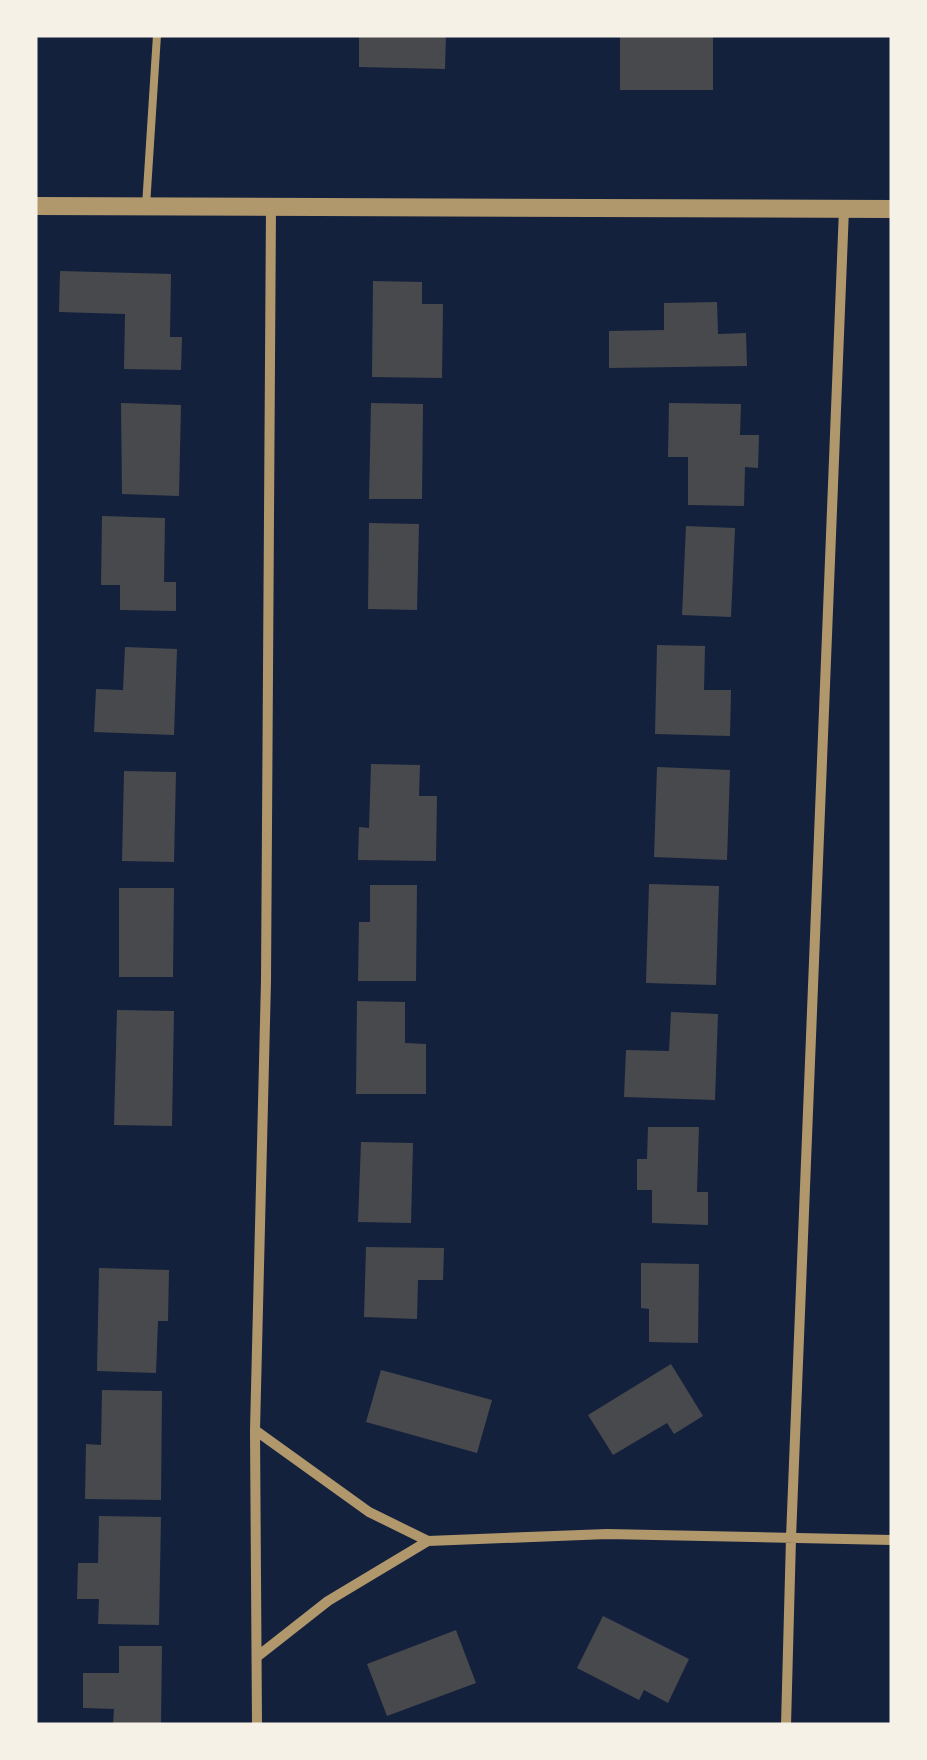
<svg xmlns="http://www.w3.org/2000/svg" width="927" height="1760" font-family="Cabin,sans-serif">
<rect width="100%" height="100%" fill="#14213d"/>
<path fill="#48494c" d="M 359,35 L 446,35 L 445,69 L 359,67 Z
M 620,35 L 713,35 L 713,90 L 620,90 Z
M 60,271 L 171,274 L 170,337 L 182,337 L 181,370 L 124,369 L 125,314 L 59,312 Z
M 373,281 L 422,282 L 422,304 L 443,304 L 442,378 L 372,377 Z
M 717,302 L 718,334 L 746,333 L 747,366 L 609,368 L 609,331 L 664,330 L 664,303 Z
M 121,403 L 181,405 L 179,496 L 122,494 Z
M 371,403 L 423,404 L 422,499 L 369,499 Z
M 669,403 L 741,404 L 740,435 L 759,435 L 758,468 L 745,467 L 744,506 L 688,505 L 688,457 L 668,457 Z
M 102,516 L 165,518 L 164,582 L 176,582 L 176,611 L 120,610 L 120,585 L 101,585 Z
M 369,523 L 419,524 L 417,610 L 368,609 Z
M 686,526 L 735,528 L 731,617 L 682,615 Z
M 657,645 L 705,646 L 704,690 L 731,690 L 730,736 L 655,734 Z
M 125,647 L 177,649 L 174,735 L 94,732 L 96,689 L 123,690 Z
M 371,764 L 420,765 L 419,796 L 437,796 L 436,861 L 358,860 L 359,827 L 369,828 Z
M 657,767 L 730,770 L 727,860 L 654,857 Z
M 124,771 L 176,772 L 174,862 L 122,861 Z
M 649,884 L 719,886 L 716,985 L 646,983 Z
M 370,885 L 417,885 L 416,981 L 358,981 L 359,922 L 370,922 Z
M 119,888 L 174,888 L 173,977 L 119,977 Z
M 357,1001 L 405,1002 L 405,1043 L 426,1044 L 426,1094 L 356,1094 Z
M 117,1010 L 174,1011 L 172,1126 L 114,1125 Z
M 671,1012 L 718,1014 L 715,1100 L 624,1097 L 626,1050 L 669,1051 Z
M 648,1127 L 699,1127 L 697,1192 L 708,1192 L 708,1225 L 652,1223 L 652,1190 L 637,1190 L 637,1159 L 647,1159 Z
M 361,1142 L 413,1143 L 411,1223 L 358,1222 Z
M 366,1247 L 444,1248 L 443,1280 L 418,1280 L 417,1319 L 364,1317 Z
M 641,1263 L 699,1264 L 698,1343 L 649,1342 L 649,1309 L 641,1308 Z
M 99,1268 L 169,1270 L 168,1321 L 158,1321 L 156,1373 L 97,1371 Z
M 671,1364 L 703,1416 L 674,1434 L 667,1423 L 613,1455 L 588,1415 Z
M 381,1370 L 492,1400 L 477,1453 L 366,1422 Z
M 102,1390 L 162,1391 L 161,1500 L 85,1499 L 86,1444 L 101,1445 Z
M 99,1516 L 161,1517 L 159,1625 L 98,1624 L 99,1599 L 77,1599 L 78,1563 L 98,1563 Z
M 603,1616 L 689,1659 L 668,1703 L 644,1690 L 639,1700 L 577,1668 Z
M 456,1630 L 476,1683 L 387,1716 L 367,1664 Z
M 119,1646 L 162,1646 L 161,1725 L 113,1725 L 114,1709 L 83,1708 L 83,1673 L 119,1673 Z"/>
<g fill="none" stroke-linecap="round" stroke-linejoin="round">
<path stroke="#b1986c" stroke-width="8" d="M 146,206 L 157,35"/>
<path stroke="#b1986c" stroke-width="10" d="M 255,1430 L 369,1512 L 428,1541
M 258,1656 L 328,1601 L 428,1541 L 607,1534 L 892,1540
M 257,1725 L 255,1430 L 266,981 L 271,206
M 786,1725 L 791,1538 L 844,209"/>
<path stroke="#b1986c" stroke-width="18" d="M 35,206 L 892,209"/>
</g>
<rect width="927" height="1760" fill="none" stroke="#f6f1e7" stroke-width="75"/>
</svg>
